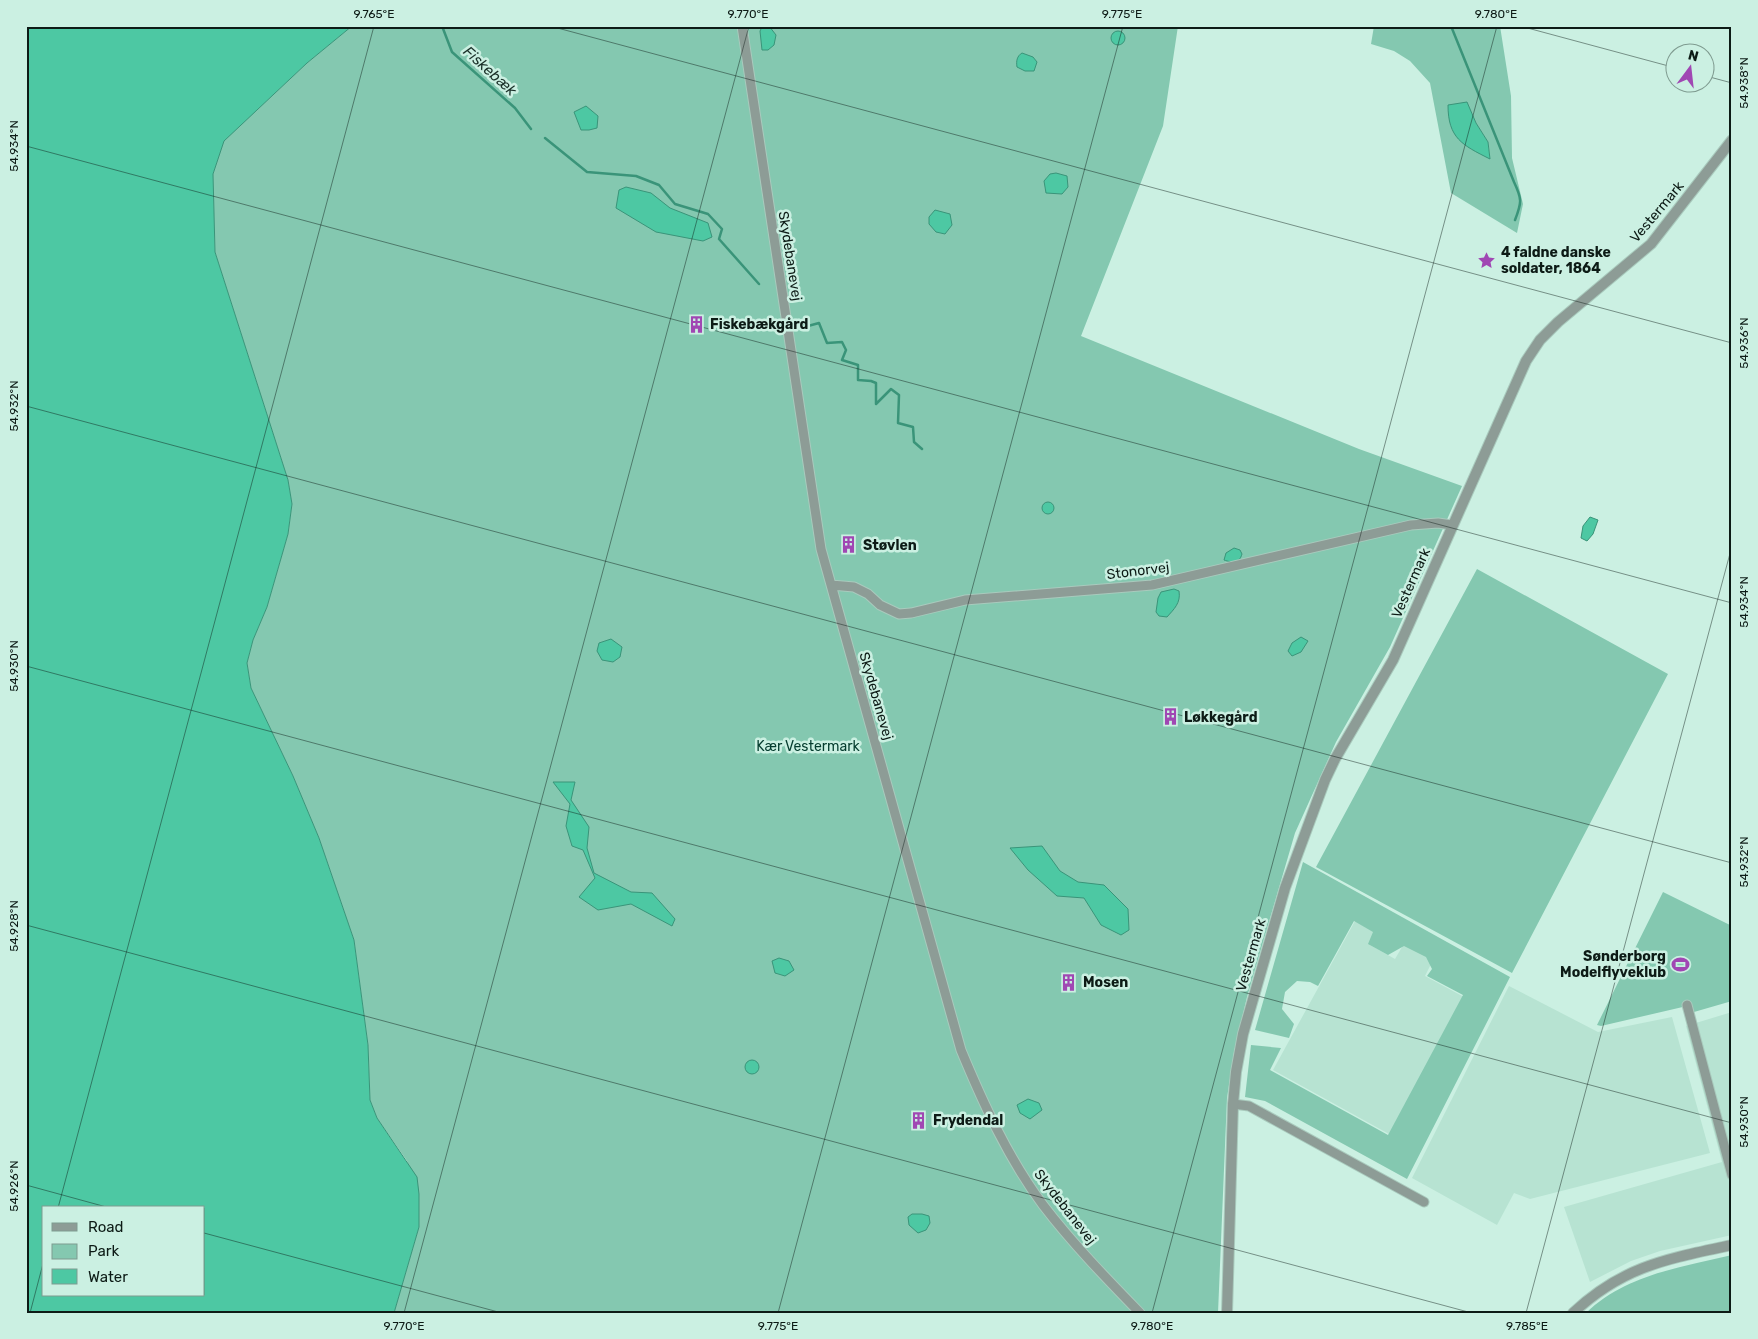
<svg xmlns="http://www.w3.org/2000/svg" width="1758" height="1339" font-family="Rubik,sans-serif">
<rect width="100%" height="100%" fill="#cbf0e2"/>
<path fill="#b7e3d2" d="M 1355,921 L 1376,933 L 1370,945 L 1395,959 L 1405,942 L 1434,958 L 1425,976 L 1464,997 L 1389,1134 L 1273,1070 Z
M 1509,986 L 1598,1032 L 1672,1017 L 1710,1153 L 1530,1199 L 1514,1193 L 1497,1225 L 1412,1178 Z
M 1732,1012 L 1732,1235 L 1660,1251 L 1631,1261 L 1590,1282 L 1564,1207 L 1722,1162 L 1686,1026 Z"/>
<path fill="#84c8b0" fill-rule="evenodd" d="M 352,26 L 1178,26 L 1163,126 L 1081,336 L 1359,449 L 1462,486 L 1390,647 L 1336,742 L 1295,833 L 1247,997 L 1234,1052 L 1227,1098 L 1218,1313 L 394,1313 L 419,1227 L 407,1161 L 377,1118 L 370,1100 L 368,1045 L 354,940 L 319,838 L 293,776 L 251,688 L 247,663 L 253,640 L 267,607 L 288,534 L 292,504 L 288,480 L 215,252 L 213,174 L 223,141 L 307,63 Z
M 1374,26 L 1500,26 L 1511,96 L 1512,158 L 1523,204 L 1517,233 L 1451,193 L 1430,83 L 1410,61 L 1394,51 L 1371,44 ZM 1466,102 L 1476,123 L 1488,142 L 1490,159 Z
M 1477,569 L 1668,674 L 1512,973 L 1316,867 Z
M 1303,862 L 1510,977 L 1407,1179 L 1265,1101 L 1245,1097 L 1251,1045 L 1281,1048 L 1270,1070 L 1388,1135 L 1463,995 L 1427,976 L 1432,969 L 1426,957 L 1404,946 L 1388,955 L 1368,944 L 1373,932 L 1354,921 L 1318,986 L 1310,982 L 1297,981 L 1285,992 L 1282,1009 L 1294,1024 L 1289,1038 L 1255,1030 Z
M 1663,892 L 1732,926 L 1732,1001 L 1694,1012 L 1691,1005 L 1687,1006 L 1601,1026 L 1597,1025 Z
M 1732,1255 L 1732,1313 L 1586,1313 C 1625,1275 1681,1267 1732,1255 Z"/>
<path fill="#4dc8a3" stroke="#3a9479" fill-rule="evenodd" d="M 26,26 L 352,26 L 307,63 L 224,141 L 213,174 L 215,252 L 288,480 L 292,504 L 288,534 L 267,607 L 253,640 L 247,663 L 251,688 L 293,776 L 319,838 L 354,940 L 368,1045 L 370,1100 L 377,1118 L 417,1177 L 419,1194 L 419,1227 L 394,1313 L 26,1313 ZM 44,1208 L 204,1208 L 204,1295 L 44,1295 Z
M 769,26 L 776,35 L 774,45 L 768,50 L 762,50 L 760,31 L 762,27 Z
M1111 38a7 7 0 1 1 14 0a7 7 0 1 1-14 0Z
M 1022,53 L 1033,57 L 1037,62 L 1034,71 L 1025,71 L 1017,67 C 1016,61 1017,56 1022,53 Z
M 1467,102 L 1476,123 L 1488,142 L 1490,159 C 1462,145 1448,138 1448,105 Z
M 586,106 L 598,116 L 597,128 L 589,130 L 581,130 L 574,112 Z
M 1056,173 L 1067,176 L 1068,187 L 1062,194 L 1046,193 L 1044,181 L 1050,174 Z
M 626,187 L 651,193 L 670,208 L 708,223 L 712,237 L 703,241 L 656,232 L 616,208 L 619,190 Z
M 935,210 L 950,214 L 952,225 L 945,234 L 936,232 L 929,224 L 929,217 Z
M1042 508a6 6 0 1 1 12 0a6 6 0 1 1-12 0Z
M 1590,517 L 1598,520 L 1593,534 L 1587,541 L 1581,538 L 1583,526 Z
M 1234,548 L 1240,550 L 1242,554 C 1239,564 1233,563 1224,560 L 1226,553 Z
M 1174,589 L 1179,591 C 1181,603 1174,609 1167,617 L 1159,616 L 1156,612 L 1158,598 L 1161,592 Z
M 1301,637 L 1308,641 L 1301,652 L 1292,656 L 1288,651 L 1292,643 Z
M 611,639 L 622,647 L 620,657 L 613,662 L 602,660 L 597,651 L 599,643 Z
M 553,782 L 575,782 L 571,800 L 589,827 L 587,848 L 594,873 L 631,892 L 652,893 L 675,919 L 672,926 L 631,904 L 598,910 L 579,897 L 595,878 L 583,850 L 572,846 L 566,826 L 570,804 Z
M 1042,846 L 1060,871 L 1078,882 L 1104,885 L 1128,909 L 1129,930 L 1121,935 L 1101,925 L 1084,898 L 1057,896 L 1028,870 L 1010,848 Z
M 779,958 L 789,961 L 794,970 L 785,976 L 775,973 L 772,961 Z
M745 1067a7 7 0 1 1 14 0a7 7 0 1 1-14 0Z
M 1028,1099 L 1039,1103 L 1042,1110 L 1030,1119 L 1020,1113 L 1017,1105 Z
M 912,1214 L 922,1214 L 929,1216 L 930,1223 L 926,1230 L 918,1233 L 909,1225 L 908,1217 Z"/>
<g fill="none" stroke-linecap="round" stroke-linejoin="round">
<path stroke="#3a9479" stroke-width="2.5" d="M 442,26 L 452,52 L 515,108 L 531,129
M 1451,26 L 1514,182 C 1522,199 1522,202 1515,220
M 545,138 L 587,172 L 636,176 L 659,185 L 675,204 L 708,214 L 722,229 L 719,239 L 759,284
M 800,321 L 808,326 L 819,323 L 827,343 L 842,342 L 846,350 L 842,360 L 858,365 L 858,380 L 871,381 L 876,383 L 876,404 L 891,389 L 899,395 L 898,423 L 913,427 L 914,442 L 922,449"/>
<defs>
<path id="minor" d="M 742,26 L 821,549 L 961,1050 C 983,1103 1008,1158 1043,1205 C 1072,1243 1106,1278 1140,1313
M 831,585 L 854,587 L 868,594 L 880,605 L 899,614 L 911,613 L 965,600 L 1152,585 L 1411,525 L 1438,523 L 1452,525
M 1687,1005 L 1732,1175
M 1233,1104 L 1249,1106 L 1424,1202"/>
<path id="tertiary" d="M 1227,1313 L 1233,1104 L 1236,1072 L 1243,1034 L 1285,888 L 1325,780 L 1335,759 L 1393,660 L 1526,361 L 1540,340 L 1558,322 L 1651,244 L 1732,140
M 1573,1313 C 1623,1266 1667,1259 1732,1245"/>
</defs>
<use href="#minor" stroke="#a9cabd" stroke-width="11"/>
<use href="#tertiary" stroke="#a9cabd" stroke-width="12"/>
<use href="#minor" stroke="#8d9c96" stroke-width="9"/>
<use href="#tertiary" stroke="#8d9c96" stroke-width="10"/>
</g>
<path fill="none" stroke="#0d1b16" stroke-width="1" stroke-opacity="0.45" d="M 550,26 L 1732,343M 1520,26 L 1676,68M 1706,76 L 1732,83M 26,146 L 1732,603M 26,406 L 1732,863M 26,666 L 1732,1123M 26,925 L 1472,1313M 26,1185 L 110,1208M 58,1208 L 374,26M 204,1233 L 502,1313M 30,1313 L 44,1260M 404,1313 L 749,26M 778,1313 L 1123,26M 1152,1313 L 1497,26M 1526,1313 L 1732,546"/>
<defs>
<symbol id="sight-bare" viewBox="-9 -9 18 18"><path d="M0-6L1.8-2.2L6-1.7L2.9 1.2L3.7 5.4L0 3.3L-3.7 5.4L-2.9 1.2L-6-1.7L-1.8-2.2Z" fill="#a047b3" stroke="#cbf0e2" stroke-width="2.5" paint-order="stroke"/></symbol>
<symbol id="building-bare" viewBox="-9 -9 18 18"><path d="M-4-6H4V6H1V3H-1V6H-4ZM-2.5-4.3h1.7v1.8h-1.7ZM.8-4.3h1.7v1.8H.8ZM-2.5-1h1.7V.8h-1.7ZM.8-1h1.7V.8H.8Z" fill="#a047b3" stroke="#cbf0e2" stroke-width="2.5" paint-order="stroke"/></symbol>
<symbol id="stadium-bare" viewBox="-9 -9 18 18"><path d="M0-5a6.5 5 0 1 0 0 10a6.5 5 0 1 0 0-10ZM-3.5-1.8h7v3.6h-7Z" fill="#a047b3" stroke="#cbf0e2" stroke-width="2.5" paint-order="stroke"/></symbol>
</defs>
<g fill-rule="evenodd">
<use href="#sight-bare" x="1474" y="248" width="25" height="25"/>
<use href="#building-bare" x="684" y="312" width="25" height="25"/>
<use href="#building-bare" x="836" y="532" width="25" height="25"/>
<use href="#building-bare" x="1158" y="704" width="25" height="25"/>
<use href="#stadium-bare" x="1668" y="952" width="25" height="25"/>
<use href="#building-bare" x="1056" y="970" width="25" height="25"/>
<use href="#building-bare" x="906" y="1108" width="25" height="25"/>
</g>
<g text-anchor="middle" dominant-baseline="central" stroke-width="5" stroke-linejoin="round" paint-order="stroke">
<g font-size="14" fill="#0d1b16" stroke="#cbf0e2">
<text transform="translate(1657 212) rotate(-50)">Vestermark</text>
<text transform="translate(790 256) rotate(81)">Skydebanevej</text>
<text transform="translate(1138 571) rotate(-7)">Stonorvej</text>
<text transform="translate(1411 583) rotate(-66)">Vestermark</text>
<text transform="translate(876 696) rotate(74)">Skydebanevej</text>
<text transform="translate(1251 955) rotate(-74)">Vestermark</text>
<text transform="translate(1065 1207) rotate(52)">Skydebanevej</text>
</g>
<g font-size="14" font-weight="bold" fill="#0d1b16" stroke="#cbf0e2" text-anchor="start">
<text x="1501" y="252">4 faldne danske<tspan x="1501" dy="16">soldater, 1864</tspan></text>
<text x="710" y="324">Fiskebækgård</text>
<text x="863" y="545">Støvlen</text>
<text x="1184" y="717">Løkkegård</text>
<text x="1666" y="956" text-anchor="end">Sønderborg<tspan x="1666" dy="16">Modelflyveklub</tspan></text>
<text x="1083" y="982">Mosen</text>
<text x="933" y="1120">Frydendal</text>
</g>
<g font-size="14" fill="#043c2e" stroke="#cbf0e2">
<text x="808" y="746">Kær Vestermark</text>
</g>
<g font-size="15" font-style="italic" fill="#1a2f28" stroke="#cbf0e2">
<text transform="translate(490 71) rotate(42)">Fiskebæk</text>
</g>
</g>
<rect width="1758" height="1339" fill="none" stroke="#cbf0e2" stroke-width="55"/>
<rect x="42" y="1206" width="162" height="90" fill="#cbf0e2" stroke="#7f9b90"/>
<rect x="52" y="1223" width="25" height="8" fill="#8d9c96" stroke="#7f9b90"/>
<text x="88" y="1232" font-size="15" fill="#0d1b16">Road</text>
<rect x="52" y="1244" width="25" height="15" fill="#84c8b0" stroke="#7f9b90"/>
<text x="88" y="1256" font-size="15" fill="#0d1b16">Park</text>
<rect x="52" y="1269" width="25" height="15" fill="#4dc8a3" stroke="#7f9b90"/>
<text x="88" y="1282" font-size="15" fill="#0d1b16">Water</text>
<g transform="translate(1690 68) rotate(15)"><circle r="24" fill="#cbf0e2" stroke="#7f9b90"/>
<path d="M0-4L9 19L0 12L-9 19Z" fill="#a047b3"/>
<text y="-8" font-size="14" font-weight="bold" text-anchor="middle" fill="#0d1b16">N</text>
</g>
<rect x="28" y="28" width="1702" height="1284" fill="none" stroke="#0d1b16" stroke-width="2"/>
<g font-size="12" text-anchor="middle" fill="#0d1b16">
<text x="374" y="18">9.765°E</text>
<text x="748" y="18">9.770°E</text>
<text x="1122" y="18">9.775°E</text>
<text x="1496" y="18">9.780°E</text>
<text transform="translate(1744 83) rotate(-90)" y="4">54.938°N</text>
<text transform="translate(14 146) rotate(-90)" y="4">54.934°N</text>
<text transform="translate(1744 343) rotate(-90)" y="4">54.936°N</text>
<text transform="translate(14 406) rotate(-90)" y="4">54.932°N</text>
<text transform="translate(1744 602) rotate(-90)" y="4">54.934°N</text>
<text transform="translate(14 666) rotate(-90)" y="4">54.930°N</text>
<text transform="translate(1744 862) rotate(-90)" y="4">54.932°N</text>
<text transform="translate(14 926) rotate(-90)" y="4">54.928°N</text>
<text transform="translate(1744 1122) rotate(-90)" y="4">54.930°N</text>
<text transform="translate(14 1186) rotate(-90)" y="4">54.926°N</text>
<text x="404" y="1330">9.770°E</text>
<text x="778" y="1330">9.775°E</text>
<text x="1152" y="1330">9.780°E</text>
<text x="1527" y="1330">9.785°E</text>
</g>
</svg>
